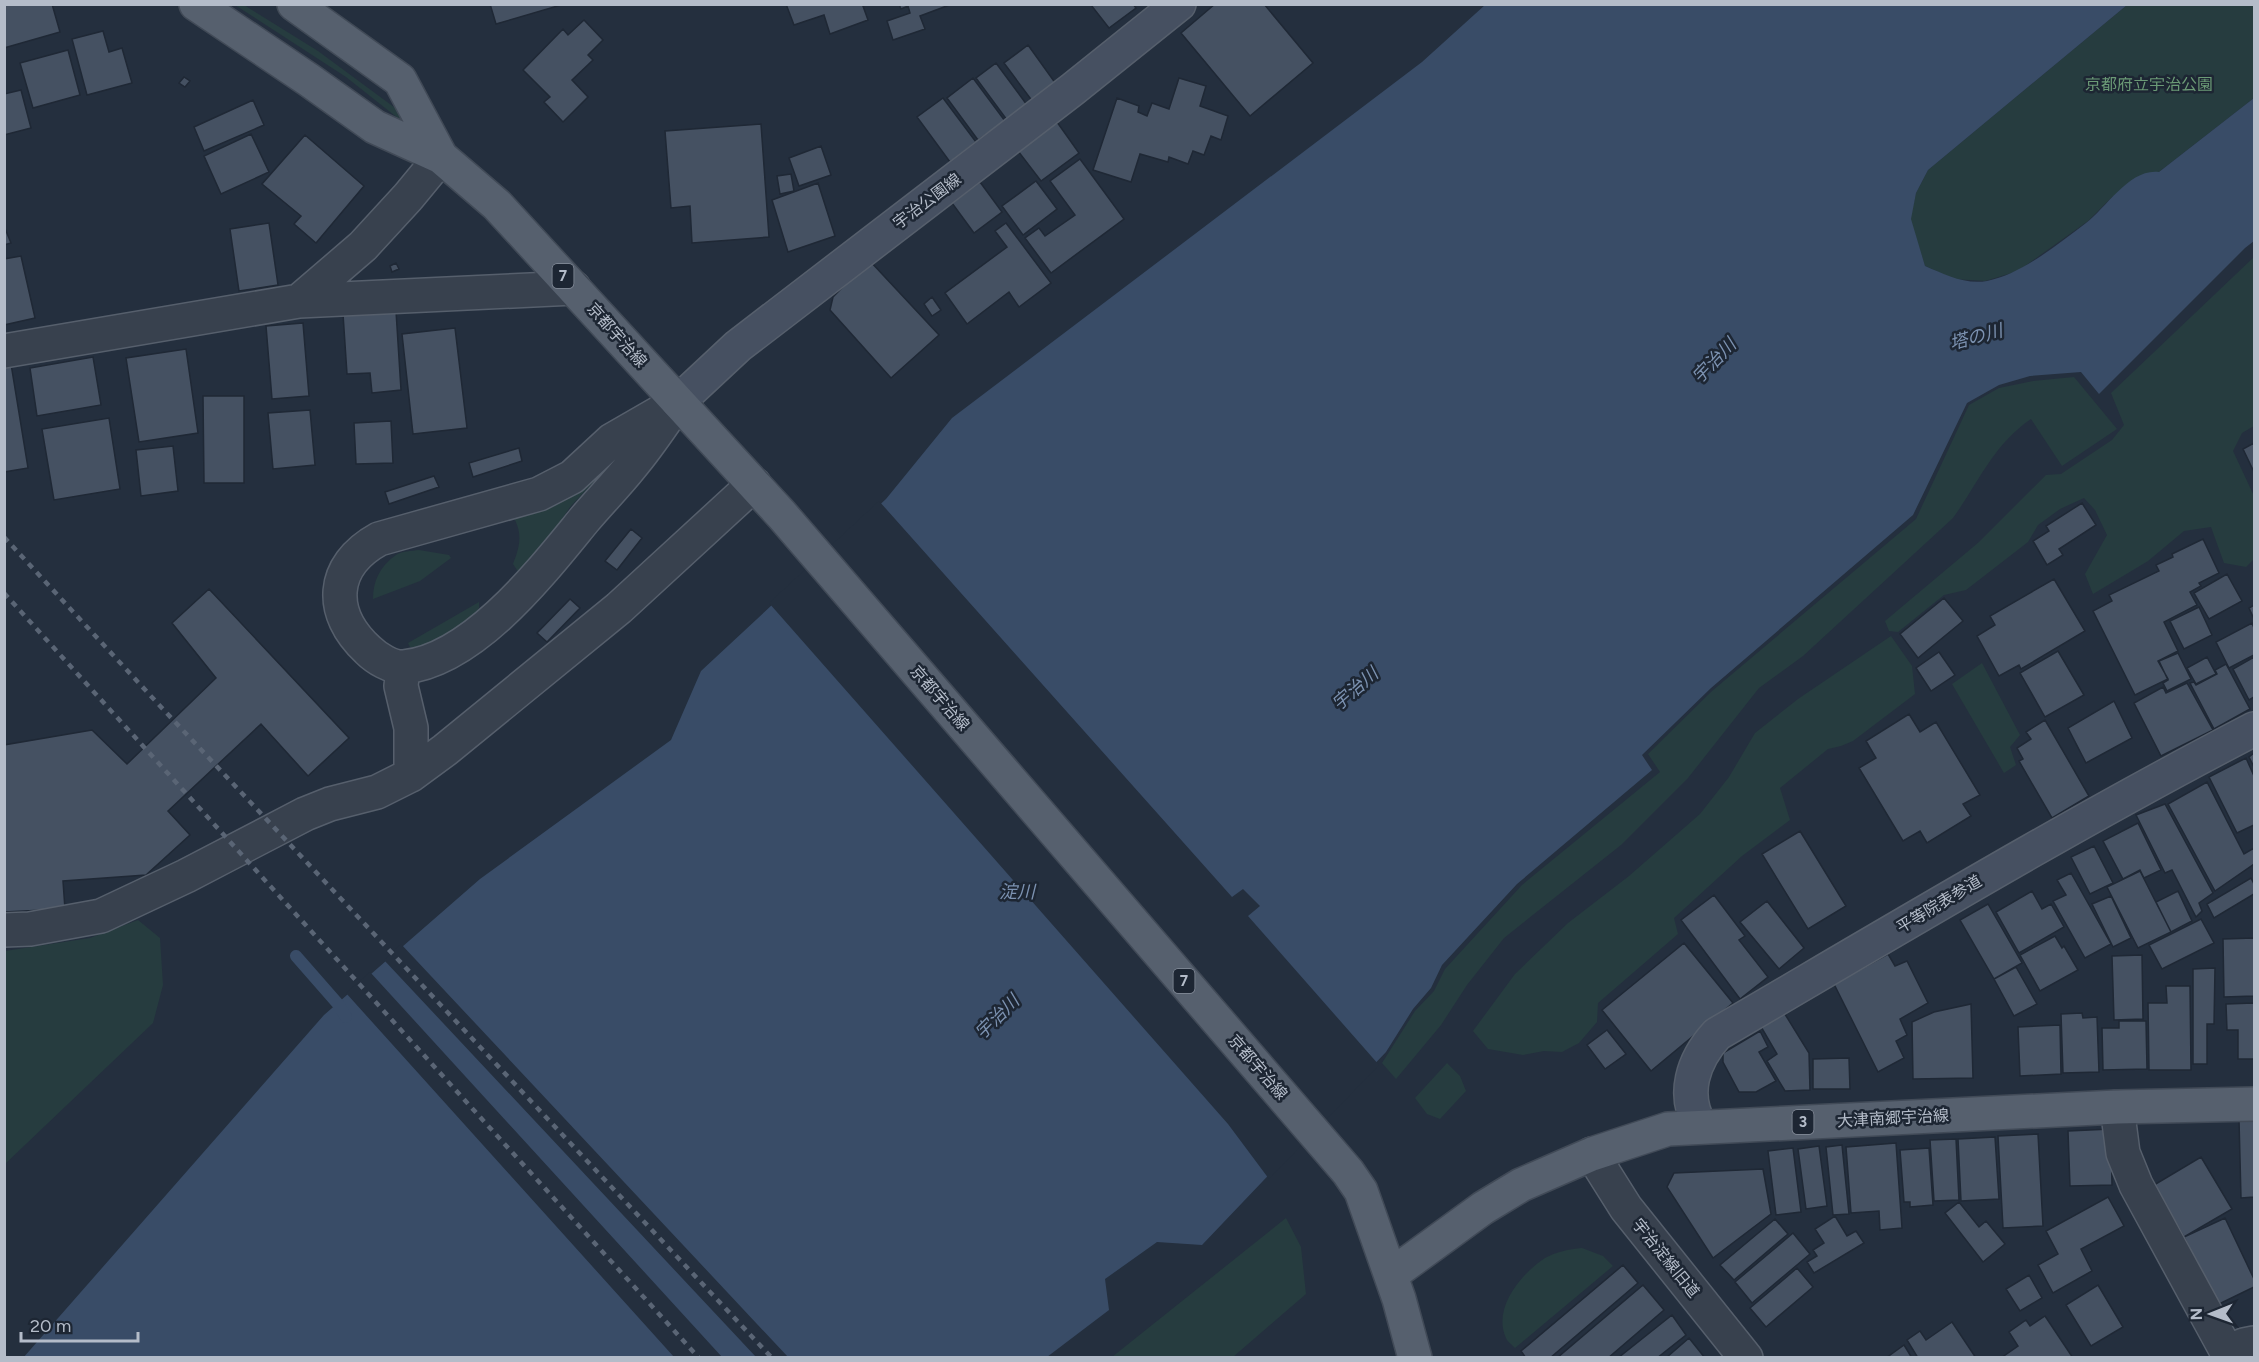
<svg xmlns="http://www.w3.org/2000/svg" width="2259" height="1362" font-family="Figtree,'Noto Sans JP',sans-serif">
<rect width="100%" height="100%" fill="#242f3e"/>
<path fill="#263c3f" d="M 235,5 L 244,5 L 318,51 L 402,113 L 403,120 L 399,119 L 346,77 Z
M 2127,5 L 2254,5 L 2254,98 L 2159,172 L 2112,197 L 2088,221 L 2018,271 L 1985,281 L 1954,279 L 1925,266 L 1910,219 L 1916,193 L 1928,170 Z
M 2254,257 L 2254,426 L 2242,433 L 2233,451 L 2254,496 L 2254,559 L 2246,567 L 2224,563 L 2211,527 L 2184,531 L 2148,561 L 2093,594 L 2085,574 L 2107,535 L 2095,510 L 2084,498 L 2060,509 L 2038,525 L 2028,542 L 1966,590 L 1944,595 L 1898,632 L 1889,631 L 1885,621 L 1979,542 L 2046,475 L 2061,474 L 2112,440 L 2124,425 L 2111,393 Z
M 2074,377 L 2117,429 L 2062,466 L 2031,419 C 1993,445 1979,482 1953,518 L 1803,656 L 1759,688 L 1688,778 L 1621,845 L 1504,938 L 1467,985 L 1441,1025 L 1396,1079 L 1382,1063 L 1415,1011 L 1434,991 L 1445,969 L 1522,885 L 1660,772 L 1648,754 L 1712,691 L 1916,519 L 1969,405 L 1999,388 L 2033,381 Z
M 614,460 L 570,507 L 549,539 L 519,573 L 513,564 C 520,546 523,534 513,516 Z
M 419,550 L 449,555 L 451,558 L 420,581 L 373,599 C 373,581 380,566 396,555 C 401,551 412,551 419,550 Z
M 479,602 L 479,608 L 472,617 L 426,648 L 410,647 L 408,643 Z
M 1891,636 L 1912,666 L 1915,694 L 1853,741 L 1841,746 L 1828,749 L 1780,788 L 1790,820 L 1742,856 L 1674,918 L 1678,934 L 1598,1003 L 1597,1022 L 1579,1043 L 1562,1052 L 1544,1051 L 1523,1055 L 1488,1049 L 1473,1031 L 1515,974 L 1568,923 L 1629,876 L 1700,814 L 1729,777 L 1755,733 L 1798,699 Z
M 1982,663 L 2020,735 L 2010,747 L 2016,765 L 2004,773 L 1952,684 Z
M 138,920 L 160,938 L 163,985 L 153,1023 L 5,1164 L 5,951 L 90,938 Z
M 1447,1063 L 1460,1076 L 1466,1091 L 1440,1119 L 1427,1114 L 1415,1098 Z
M 1286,1218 L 1301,1247 L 1306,1294 L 1233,1357 L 1112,1357 Z
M 1582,1248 L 1603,1256 L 1613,1266 L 1515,1348 C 1512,1345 1507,1341 1506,1338 C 1492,1308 1522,1273 1545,1258 C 1556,1252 1569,1249 1582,1248 Z"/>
<path fill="#394c67" d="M 1485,5 L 2127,5 L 1928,170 L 1916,193 L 1911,219 L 1925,266 C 1944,274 1965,285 1987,281 C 2022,274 2058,244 2086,223 C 2107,207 2130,168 2159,172 L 2254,98 L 2254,241 L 2245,248 L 2099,394 L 2081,372 L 2030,376 L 1999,385 L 1967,403 L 1913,515 L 1711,688 L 1642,755 L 1652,770 L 1517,884 L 1442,965 L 1431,988 L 1413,1009 L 1386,1052 L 1202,1245 L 1157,1242 L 1105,1279 L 1109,1310 L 1047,1357 L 23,1358 L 324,1015 L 480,879 L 671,740 L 701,671 L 886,499 L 952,418 L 1422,62 Z"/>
<path fill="#242f3e" d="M 879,501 L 1232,897 L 1243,889 L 1260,906 L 1248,916 L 1379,1065 L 1269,1179 L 1228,1124 L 769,603 Z
M 401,944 L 788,1357 L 756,1357 L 384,960 Z
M 370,972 L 722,1357 L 674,1357 L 346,993 Z"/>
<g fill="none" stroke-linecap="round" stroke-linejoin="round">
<path stroke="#394c67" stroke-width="12" d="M 296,956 L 338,1004 L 346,1017"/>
</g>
<path fill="#455162" stroke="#1f2835" stroke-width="1.5" d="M 4,4 L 52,4 L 60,32 L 4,48 Z
M 490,4 L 561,4 L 561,5 L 496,24 Z
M 786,4 L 867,4 L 863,6 L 868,20 L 830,34 L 824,15 L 794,25 Z
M 899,4 L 952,4 L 920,16 L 925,29 L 893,40 L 887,21 L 910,13 L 908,6 L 901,9 Z
M 1133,4 L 1136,8 L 1109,28 L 1091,5 Z
M 1215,4 L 1264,4 L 1313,63 L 1250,116 L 1181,33 Z
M 584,20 L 603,40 L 588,55 L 593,60 L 572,80 L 588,97 L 563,122 L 544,102 L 550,97 L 523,70 L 563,29 L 568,35 Z
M 103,31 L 109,52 L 122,48 L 132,83 L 87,95 L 72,39 Z
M 1028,45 L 1056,84 L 1033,102 L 1004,63 Z
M 68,50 L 80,95 L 33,108 L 20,63 Z
M 996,63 L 1027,105 L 1007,120 L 976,78 Z
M 184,77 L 190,81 L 185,87 L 179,83 Z
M 973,78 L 1005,121 L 978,140 L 947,98 Z
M 1179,78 L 1206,86 L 1200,106 L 1228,116 L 1221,140 L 1211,136 L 1204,155 L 1193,151 L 1188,164 L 1169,157 L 1168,162 L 1140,154 L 1131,182 L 1093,170 L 1117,98 L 1139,106 L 1138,112 L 1147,116 L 1152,103 L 1169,109 Z
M 21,90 L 31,128 L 4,135 L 4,94 Z
M 943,98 L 976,142 L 950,162 L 917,117 Z
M 253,100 L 264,125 L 204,151 L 194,127 Z
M 1057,122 L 1079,153 L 1041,181 L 1018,151 Z
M 761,124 L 769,237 L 692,243 L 690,206 L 671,208 L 665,131 Z
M 251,134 L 269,172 L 221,194 L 204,156 Z
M 305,135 L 364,186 L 316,243 L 294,224 L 301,216 L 262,184 Z
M 821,146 L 831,175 L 799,186 L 789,158 Z
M 1080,159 L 1124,219 L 1051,273 L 1025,238 L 1039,228 L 1045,236 L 1075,215 L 1050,181 Z
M 791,174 L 794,191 L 780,194 L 777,176 Z
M 1036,181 L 1057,209 L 1023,235 L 1002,206 Z
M 980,182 L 1002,212 L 974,233 L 952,203 Z
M 818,183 L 835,236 L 788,252 L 772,200 Z
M 269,223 L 278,285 L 239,291 L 230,229 Z
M 1006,223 L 1051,283 L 1019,307 L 1009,292 L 967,324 L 945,293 L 1007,247 L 995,231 Z
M 4,226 L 11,243 L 4,245 Z
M 21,256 L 35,318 L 4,325 L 4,259 Z
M 869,260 L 939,335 L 891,378 L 830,310 L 833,297 Z
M 396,263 L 399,269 L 392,272 L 390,266 Z
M 932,297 L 941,310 L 932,316 L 924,304 Z
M 396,311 L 401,390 L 372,393 L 370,373 L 347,374 L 343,314 Z
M 303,323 L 309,396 L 272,399 L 266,326 Z
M 455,328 L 467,428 L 413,434 L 402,334 Z
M 186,349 L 198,433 L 139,442 L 126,358 Z
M 93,357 L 101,405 L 37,416 L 30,368 Z
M 11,364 L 28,468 L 4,472 L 4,365 Z
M 203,396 L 244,396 L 244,483 L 204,483 Z
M 310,410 L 315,465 L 273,469 L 268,413 Z
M 109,418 L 120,489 L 54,500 L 42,429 Z
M 391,421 L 393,463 L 356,464 L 354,423 Z
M 2254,443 L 2254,472 L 2243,449 Z
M 173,446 L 178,491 L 141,496 L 136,450 Z
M 519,448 L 522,461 L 473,477 L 469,463 Z
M 434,476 L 439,487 L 389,504 L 385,492 Z
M 2082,503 L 2096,525 L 2059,549 L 2063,555 L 2047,565 L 2033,541 L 2049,531 L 2046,526 Z
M 631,529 L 642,538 L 617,570 L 605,561 Z
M 2203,539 L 2219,573 L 2199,583 L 2201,586 L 2190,592 L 2197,605 L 2164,622 L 2178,651 L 2158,661 L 2168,679 L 2135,695 L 2093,611 L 2112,601 L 2109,595 L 2159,571 L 2156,565 L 2173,557 L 2172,554 Z
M 2227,574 L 2242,601 L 2209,619 L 2194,593 Z
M 2054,579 L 2085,631 L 2021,669 L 2019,665 L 1999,676 L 1977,636 L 1995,625 L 1990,616 Z
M 209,589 L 349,738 L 308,776 L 261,724 L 168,811 L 190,835 L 146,875 L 63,881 L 65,909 L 4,912 L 4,745 L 92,730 L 127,764 L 216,678 L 172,623 Z
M 1944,598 L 1963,621 L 1918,658 L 1900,634 Z
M 570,599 L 580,608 L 547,642 L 537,633 Z
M 2254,605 L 2254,619 L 2249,608 Z
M 2199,607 L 2212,635 L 2184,649 L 2170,621 Z
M 2252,623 L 2254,628 L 2254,655 L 2229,668 L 2216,642 Z
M 2058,651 L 2084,695 L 2045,717 L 2020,673 Z
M 1939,652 L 1955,675 L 1931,691 L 1916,668 Z
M 2178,653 L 2191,679 L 2167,691 L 2163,683 L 2168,680 L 2159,661 Z
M 2207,657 L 2216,674 L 2196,684 L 2187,668 Z
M 2254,657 L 2254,697 L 2249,700 L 2233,669 Z
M 2226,664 L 2250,709 L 2214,729 L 2190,683 L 2194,682 L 2196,685 L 2217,674 L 2215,670 Z
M 2187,683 L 2213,730 L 2161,756 L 2134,703 L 2163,687 L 2166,693 Z
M 2114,701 L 2132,738 L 2086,763 L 2068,728 Z
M 1909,714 L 1920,732 L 1936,722 L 1980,795 L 1963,804 L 1971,816 L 1927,843 L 1920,831 L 1903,841 L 1859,768 L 1876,758 L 1866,741 Z
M 2045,720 L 2089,796 L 2052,818 L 2019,761 L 2023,759 L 2017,748 L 2031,739 L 2026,732 Z
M 2254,753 L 2254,767 L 2249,757 Z
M 2246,758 L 2254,776 L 2254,825 L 2237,833 L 2209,777 Z
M 2207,782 L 2244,854 L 2254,848 L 2254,864 L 2215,891 L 2168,804 Z
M 2165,804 L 2213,893 L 2199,903 L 2202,911 L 2196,917 L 2172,870 L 2165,873 L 2136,815 Z
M 2138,823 L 2161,870 L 2144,878 L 2140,870 L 2123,879 L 2103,841 Z
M 1800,831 L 1846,906 L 1808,929 L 1762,854 Z
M 2094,846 L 2113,883 L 2090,894 L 2071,857 Z
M 2140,871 L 2171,932 L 2138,948 L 2107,887 Z
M 2071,873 L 2111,944 L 2085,958 L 2053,901 L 2066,895 L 2057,880 Z
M 2251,878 L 2254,884 L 2254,894 L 2214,918 L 2207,904 Z
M 2032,891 L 2042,909 L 2051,904 L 2064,927 L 2019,953 L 1996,912 Z
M 2178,891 L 2192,921 L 2171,932 L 2156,902 Z
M 1714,895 L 1745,936 L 1739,940 L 1768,977 L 1740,999 L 1681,920 Z
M 2111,896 L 2131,938 L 2113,947 L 2092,904 Z
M 1767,901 L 1804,948 L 1779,969 L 1740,922 Z
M 1988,904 L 2022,963 L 1994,979 L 1960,920 Z
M 2201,919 L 2214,943 L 2162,969 L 2149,945 Z
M 2055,936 L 2062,948 L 2064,946 L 2078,970 L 2040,991 L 2020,955 Z
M 2254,938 L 2254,996 L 2224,997 L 2223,939 Z
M 1684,943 L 1733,1003 L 1651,1071 L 1602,1010 Z
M 1888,954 L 1895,966 L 1907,961 L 1928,1003 L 1900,1019 L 1907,1035 L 1896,1041 L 1904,1058 L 1878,1072 L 1834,984 Z
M 2142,955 L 2143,1019 L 2114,1020 L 2112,956 Z
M 2016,967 L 2037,1004 L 2014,1016 L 1994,979 Z
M 2215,968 L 2214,1024 L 2207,1024 L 2207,1064 L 2193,1064 L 2193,969 Z
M 2166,986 L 2190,986 L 2191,1070 L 2149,1070 L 2148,1003 L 2167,1003 Z
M 2254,1003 L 2254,1059 L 2238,1059 L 2238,1030 L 2227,1030 L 2226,1004 Z
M 1971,1004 L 1973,1078 L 1913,1079 L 1912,1022 L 1934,1012 Z
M 1783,1011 L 1809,1053 L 1810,1090 L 1785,1091 L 1767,1061 L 1777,1054 L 1760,1025 Z
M 2082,1013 L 2083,1018 L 2097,1017 L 2099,1072 L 2063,1073 L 2061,1014 Z
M 2119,1021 L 2146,1021 L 2147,1069 L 2103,1070 L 2102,1028 L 2119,1028 Z
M 2060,1025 L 2061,1074 L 2020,1076 L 2018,1027 Z
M 1607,1030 L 1626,1054 L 1605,1069 L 1587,1045 Z
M 1760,1031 L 1768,1047 L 1759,1052 L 1776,1081 L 1756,1092 L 1739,1092 L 1723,1062 L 1723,1053 Z
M 1849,1058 L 1850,1089 L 1813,1089 L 1813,1059 Z
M 2239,1120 L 2254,1120 L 2254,1197 L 2241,1198 Z
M 2111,1129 L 2112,1185 L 2070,1186 L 2068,1131 Z
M 2038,1134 L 2043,1226 L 2003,1228 L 1998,1136 Z
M 1995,1137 L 1999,1199 L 1961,1201 L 1958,1139 Z
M 1956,1139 L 1959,1200 L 1934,1201 L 1930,1140 Z
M 1896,1143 L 1902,1228 L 1880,1230 L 1879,1211 L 1851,1213 L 1846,1147 Z
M 1842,1145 L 1849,1214 L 1833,1215 L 1826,1147 Z
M 1819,1146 L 1827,1206 L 1806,1209 L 1798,1149 Z
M 1793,1148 L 1801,1212 L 1776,1215 L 1768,1151 Z
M 1929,1148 L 1933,1205 L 1910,1207 L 1910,1202 L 1904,1202 L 1900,1150 Z
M 2201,1157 L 2232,1209 L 2184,1237 L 2154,1185 Z
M 1763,1169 L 1771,1214 L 1713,1258 L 1667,1187 L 1674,1173 Z
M 2108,1197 L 2124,1226 L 2081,1249 L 2092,1271 L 2053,1293 L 2038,1265 L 2058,1254 L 2046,1231 Z
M 1959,1202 L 1979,1227 L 1986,1221 L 2005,1244 L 1983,1262 L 1945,1213 Z
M 1835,1216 L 1847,1236 L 1856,1231 L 1864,1243 L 1814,1273 L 1807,1262 L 1817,1256 L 1813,1250 L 1824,1243 L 1815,1229 Z
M 2225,1218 L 2254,1279 L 2254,1287 L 2217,1305 L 2184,1237 Z
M 1775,1219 L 1788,1234 L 1734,1280 L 1720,1265 Z
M 1793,1233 L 1810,1254 L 1752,1303 L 1735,1282 Z
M 1623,1265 L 1638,1283 L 1550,1358 L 1526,1358 L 1521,1351 Z
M 1797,1268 L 1813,1287 L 1766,1327 L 1750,1308 Z
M 2029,1275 L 2042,1298 L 2020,1311 L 2006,1289 Z
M 1643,1285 L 1664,1310 L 1608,1358 L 1557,1358 Z
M 2098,1285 L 2123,1327 L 2091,1346 L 2066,1305 Z
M 1672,1315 L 1686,1335 L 1657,1358 L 1618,1358 Z
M 2045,1316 L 2073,1358 L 2001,1358 L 2018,1346 L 2009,1332 L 2026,1320 L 2030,1326 Z
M 1952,1322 L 1976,1358 L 1918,1358 L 1907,1340 L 1920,1331 L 1926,1340 Z
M 1689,1338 L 1705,1358 L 1666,1358 Z
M 1904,1345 L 1912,1358 L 1886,1358 Z"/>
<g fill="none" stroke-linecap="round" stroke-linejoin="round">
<defs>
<path id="street" d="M 299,301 L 363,246 L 408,197 L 441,157
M 4,351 L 299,301 L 574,288
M 678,402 C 663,423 649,445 632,465 C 617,484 600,501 584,520 C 543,570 474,660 404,667 C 392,668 376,658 368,650 C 328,613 330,566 379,539 L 539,494 L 572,477 L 612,440 Z
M 403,667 L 401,686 L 411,728 L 411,775
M 4,930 L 30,929 L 101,916 L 186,876 L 305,814 L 330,804 L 377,792 L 411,775 L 445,750 L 619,608 L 754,484
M 2117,1107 L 2123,1153 L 2136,1185 L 2227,1352 L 2244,1345 L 2254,1343
M 1592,1154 L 1626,1208 L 1746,1358"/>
<path id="secondary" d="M 678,402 L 738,346 L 1073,89 L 1179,4
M 1701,1127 C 1681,1095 1693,1060 1717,1034 C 1895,930 2071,824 2254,729"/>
<path id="primary" d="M 196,4 L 309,80 L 375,127 L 441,157 L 497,205 L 782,515 L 1348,1172 L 1361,1191 L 1399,1299 L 1415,1358
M 294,4 L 400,80 L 441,157
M 1391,1275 L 1483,1208 L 1521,1185 L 1592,1154 L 1668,1129 L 2117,1107 L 2254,1104"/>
</defs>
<use href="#street" stroke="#565f6c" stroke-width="36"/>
<use href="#secondary" stroke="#565f6c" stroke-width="36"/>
<use href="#primary" stroke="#414a57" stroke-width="36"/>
<use href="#street" stroke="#38414e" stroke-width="33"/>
<use href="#secondary" stroke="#465061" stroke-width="33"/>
<use href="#primary" stroke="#56606e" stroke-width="33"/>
<path stroke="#5a6575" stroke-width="4.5" stroke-dasharray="6 6" stroke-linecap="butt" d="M 4,537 L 161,707 L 772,1358
M 4,593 L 699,1358"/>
</g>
<g text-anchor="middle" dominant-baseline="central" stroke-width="5" stroke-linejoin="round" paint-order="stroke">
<g fill="#1d2633" stroke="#878f9c" stroke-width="1.5">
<rect x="552.5" y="264" width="21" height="24" rx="4.5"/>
<rect x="1173.5" y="969" width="21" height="24" rx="4.5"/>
<rect x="1792.5" y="1110" width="21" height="24" rx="4.5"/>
</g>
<g font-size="15" font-weight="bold" fill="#b4bcc9">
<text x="563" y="276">7</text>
<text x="1184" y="981">7</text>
<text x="1803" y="1122">3</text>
</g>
<g font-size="16" fill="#6b9a76" stroke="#1d2633">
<text x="2149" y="84">京都府立宇治公園</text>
</g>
<g font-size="16" fill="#b4bcc9" stroke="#1d2633">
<text transform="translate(927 201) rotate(-37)">宇治公園線</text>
<text transform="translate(617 335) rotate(48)">京都宇治線</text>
<text transform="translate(940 698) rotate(49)">京都宇治線</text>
<text transform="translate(1939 904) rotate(-31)">平等院表参道</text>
<text transform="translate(1258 1067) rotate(49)">京都宇治線</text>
<text transform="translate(1893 1118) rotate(-3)">大津南郷宇治線</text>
<text transform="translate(1666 1258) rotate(51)">宇治淀線旧道</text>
</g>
<g font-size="18" font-style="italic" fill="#7c92b1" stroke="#1d2633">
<text transform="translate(1976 337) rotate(-15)">塔の川</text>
<text transform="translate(1714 361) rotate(-46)">宇治川</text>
<text transform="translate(1355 689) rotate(-41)">宇治川</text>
<text x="1017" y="892">淀川</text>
<text transform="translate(997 1017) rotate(-45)">宇治川</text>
</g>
</g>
<rect width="2259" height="1362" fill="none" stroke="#b4bcc9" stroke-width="12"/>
<g transform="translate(2211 1314) rotate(269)" stroke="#1d2633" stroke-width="4.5" paint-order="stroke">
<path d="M0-4.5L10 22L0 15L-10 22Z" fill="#b4bcc9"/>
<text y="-9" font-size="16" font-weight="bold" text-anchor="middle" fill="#b4bcc9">N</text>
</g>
<path d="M21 1332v9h117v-9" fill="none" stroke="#b4bcc9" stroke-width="3"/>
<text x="30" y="1332" font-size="18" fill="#b4bcc9" stroke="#1d2633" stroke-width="4.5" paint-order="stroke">20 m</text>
</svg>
